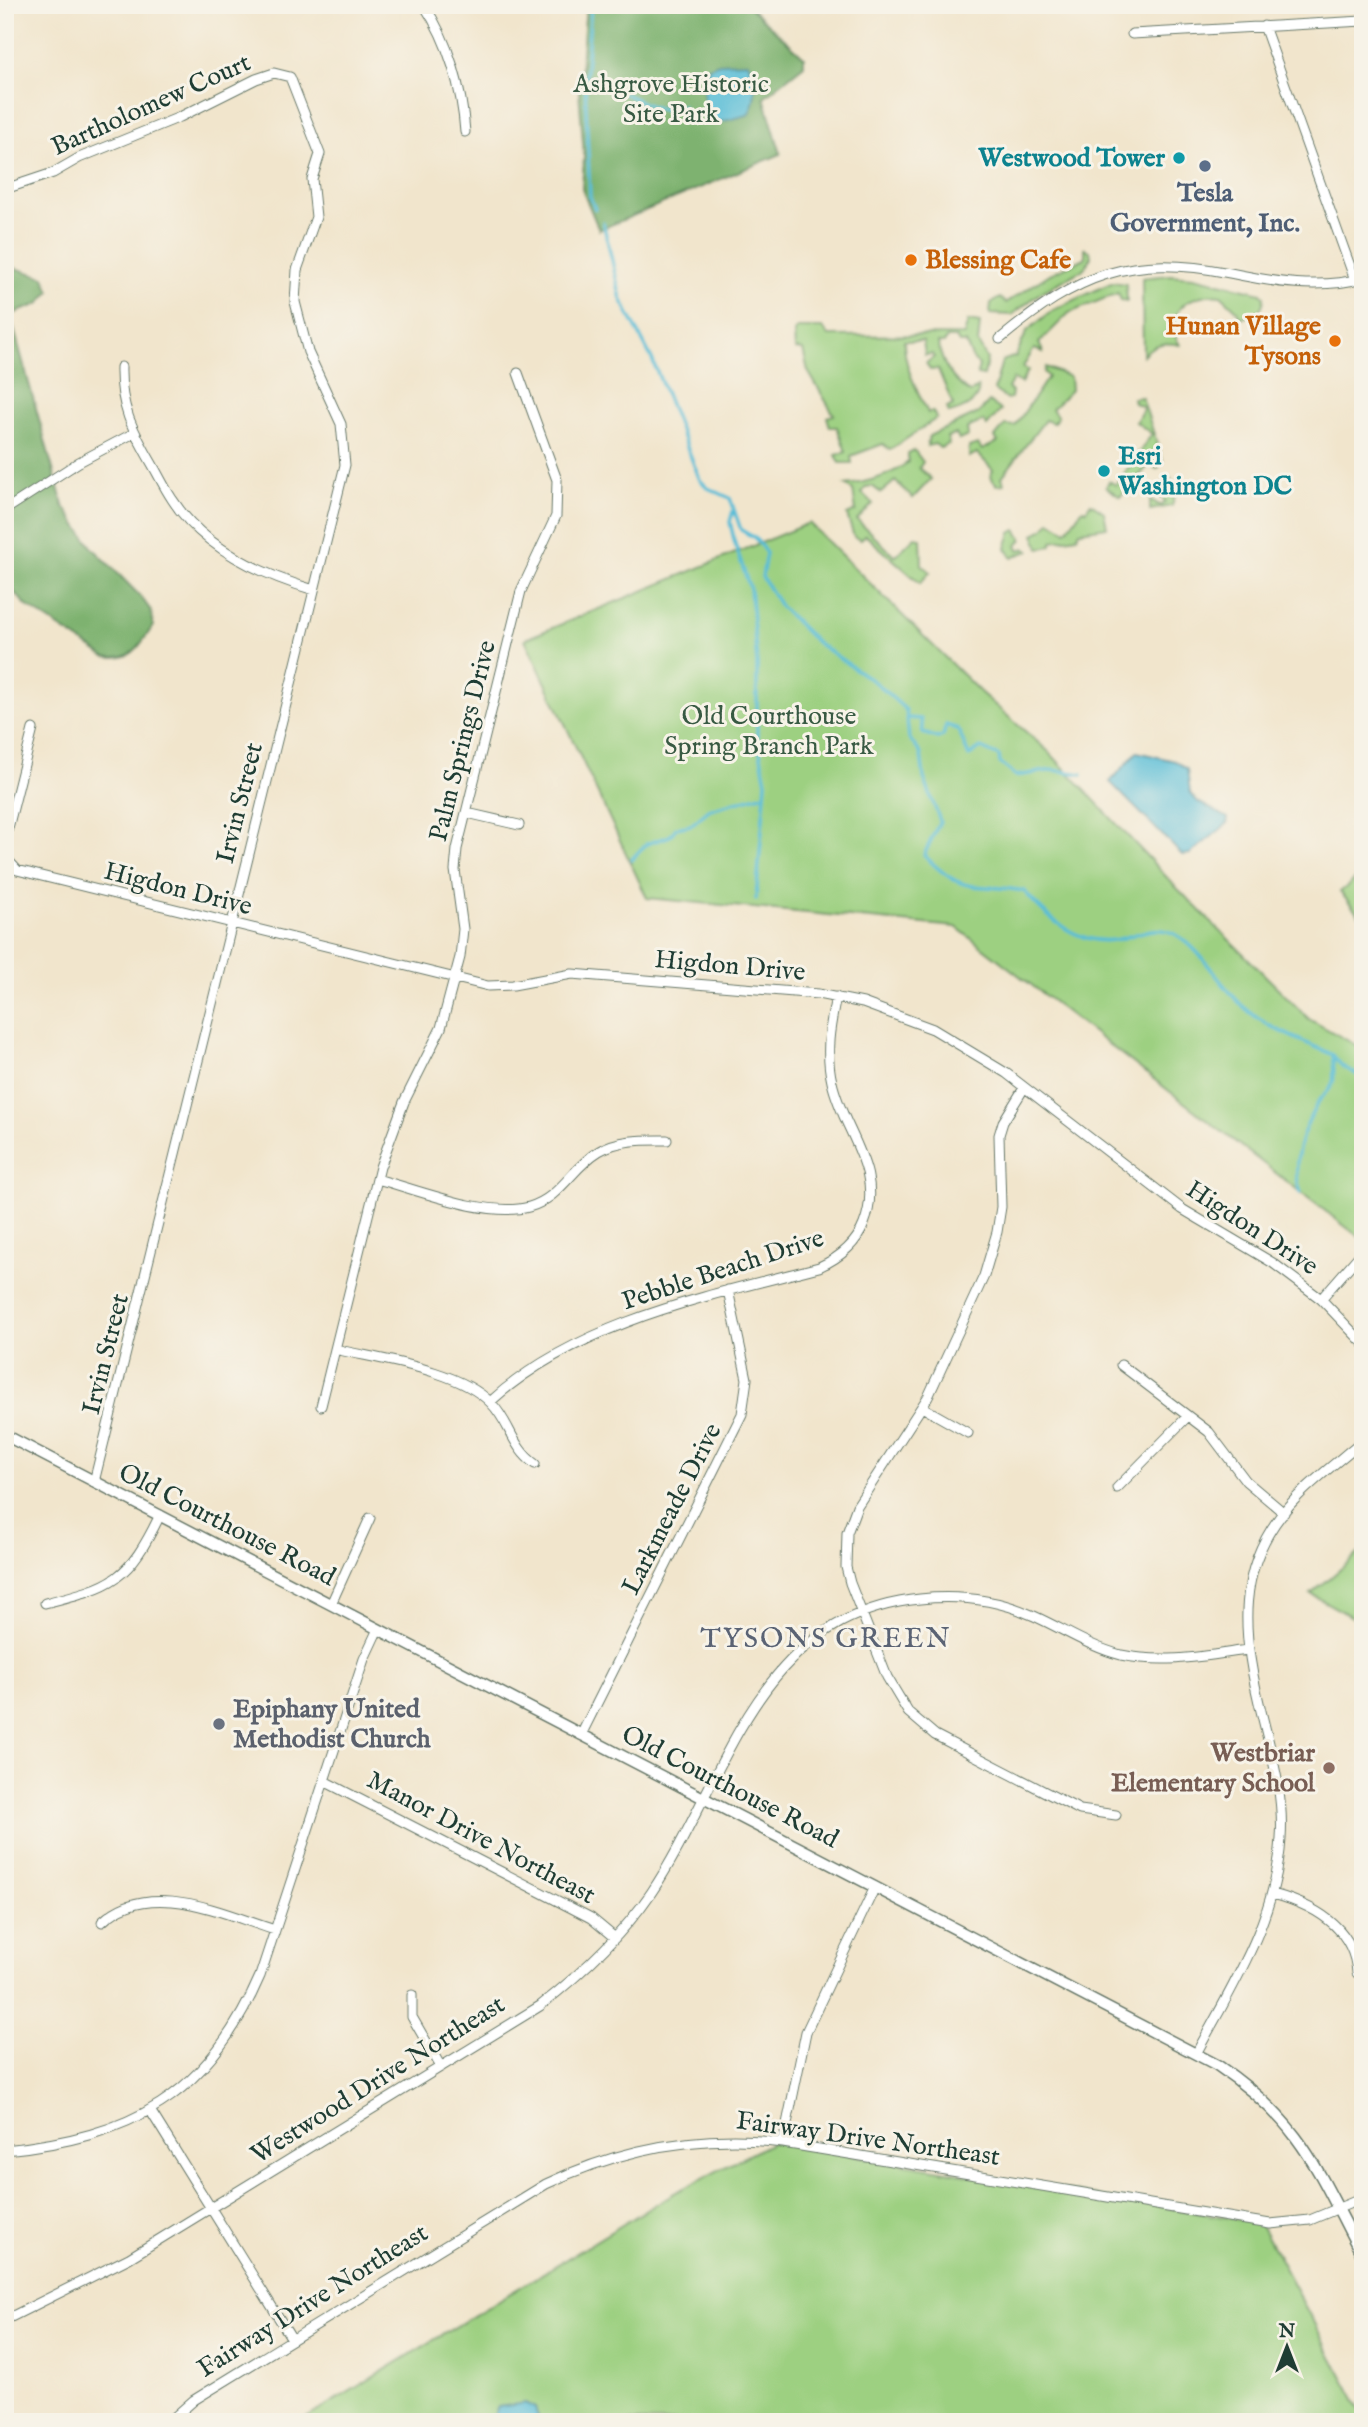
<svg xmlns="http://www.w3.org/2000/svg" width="1368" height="2427" font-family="'IM FELL English',serif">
<rect width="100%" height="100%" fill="#f7f3e8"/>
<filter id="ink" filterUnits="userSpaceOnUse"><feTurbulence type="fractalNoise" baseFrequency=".0143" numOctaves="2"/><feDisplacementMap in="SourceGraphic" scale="14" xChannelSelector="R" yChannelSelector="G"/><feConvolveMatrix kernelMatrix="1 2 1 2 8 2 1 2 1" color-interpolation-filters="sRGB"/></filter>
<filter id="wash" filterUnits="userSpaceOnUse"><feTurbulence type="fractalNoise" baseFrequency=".00686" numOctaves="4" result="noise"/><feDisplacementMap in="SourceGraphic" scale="28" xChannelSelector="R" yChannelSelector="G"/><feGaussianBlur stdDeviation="1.57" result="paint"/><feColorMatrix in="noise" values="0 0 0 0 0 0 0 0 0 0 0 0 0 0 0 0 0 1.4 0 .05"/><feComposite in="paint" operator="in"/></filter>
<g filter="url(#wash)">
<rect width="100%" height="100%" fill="#f1e5cc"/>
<path fill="#9dd081" stroke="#5e865a" stroke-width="2" d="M 1085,248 L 1090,251 L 1091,257 L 1084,269 L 1040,293 L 1012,315 L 990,314 L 991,303 L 1000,298 L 1006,303 L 1050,274 L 1085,258 Z
M 1170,275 L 1194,277 L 1261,293 L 1264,297 C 1263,313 1254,314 1240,318 L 1236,309 L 1221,295 C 1190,291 1160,314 1180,345 C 1165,342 1154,343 1143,355 L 1142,278 Z
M 1113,282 L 1126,284 L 1127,301 L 1121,300 L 1118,293 L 1069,313 L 1039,343 L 1043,352 L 1034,349 L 1023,367 L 1028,370 L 1021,383 L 1013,379 L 1008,388 L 1012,392 L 1011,398 L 1007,399 L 994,390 L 1002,361 L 1016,356 L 1027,331 L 1053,310 Z
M 968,321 L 980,323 L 978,343 L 987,359 L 984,376 L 977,375 L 979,365 L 973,360 L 966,343 L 959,343 L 956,338 L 947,338 L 944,343 L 938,343 C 942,365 952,380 970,393 L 978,387 C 981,402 962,410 949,413 L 947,408 L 953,405 L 938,369 L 930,370 L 926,363 L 934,357 L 932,354 L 925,355 L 923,341 L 904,341 C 904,368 917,389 928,413 L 932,411 L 937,418 L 890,450 L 883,444 L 851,456 L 852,463 L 840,463 L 836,455 L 846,452 L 837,427 L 830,427 L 827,417 L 834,415 L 808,371 L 803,350 L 795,349 L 794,332 L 797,328 L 823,328 L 829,336 L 964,335 Z
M 1046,367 L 1070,377 L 1071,390 L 1052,409 L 1058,417 L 1053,423 L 1045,420 L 1002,477 L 1004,484 L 997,485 L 990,477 L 993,470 L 977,453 L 969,457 L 969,447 L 978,444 L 982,450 L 998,442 L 995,437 L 1005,425 L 1015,426 L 1048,377 L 1044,372 Z
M 1142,397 L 1163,462 L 1157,469 L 1149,465 L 1120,497 L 1106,487 L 1109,481 L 1116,485 L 1152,434 L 1136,422 L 1144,407 L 1134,403 L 1133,398 Z
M 989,402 L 1001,410 L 987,426 L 983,421 L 967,428 L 968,436 L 959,440 L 956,434 L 947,437 L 949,444 L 940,448 L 935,444 L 927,446 L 929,436 L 979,413 Z
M 914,450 L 923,462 L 919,468 L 931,479 L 913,498 L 895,481 L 881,493 L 872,486 L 866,487 L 862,493 L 873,504 L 857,520 L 895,556 L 915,537 L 921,538 L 922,565 L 930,572 L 920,583 L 865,535 L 861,540 L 854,537 L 847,515 L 856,511 L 853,490 L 845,485 C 866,483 891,476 908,462 L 908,453 Z
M 1171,478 L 1176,491 L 1172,506 L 1150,510 L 1150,500 L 1161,506 L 1165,501 L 1161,498 L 1168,488 L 1164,482 Z
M 1091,503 L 1104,512 L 1107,527 L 1080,531 L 1077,537 L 1052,541 L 1052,545 L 1040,549 L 1034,534 L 1044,529 L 1050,521 L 1066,531 L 1083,509 L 1086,510 Z
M 809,523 L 980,692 L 1049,752 L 1174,885 L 1309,1019 L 1363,1049 L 1363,1233 L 1359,1237 L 956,927 L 647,898 L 525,639 Z
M 1016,530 L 1022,539 L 1017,546 L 1019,550 L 1025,548 L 1029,551 L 1012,557 L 1006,548 L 1011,533 Z
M 1363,873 L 1363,919 L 1340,892 Z
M 1363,1550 L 1363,1623 L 1311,1594 Z
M 773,2142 L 1260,2223 L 1363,2414 L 1363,2422 L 300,2422 L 674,2193 Z"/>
<path fill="#7eb26f" stroke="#4e7852" stroke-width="2" d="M 586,5 L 747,5 L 804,57 L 804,65 L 764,97 L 781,154 L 599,230 L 582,189 L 584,156 L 579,90 Z
M 5,265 L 44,277 L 50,292 L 39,304 L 10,315 L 63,505 L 92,547 L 141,597 L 151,611 L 153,626 C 139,647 132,662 105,657 L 27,606 L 5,583 Z"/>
<path fill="#59bdd7" stroke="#3c7d86" stroke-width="2" d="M 748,62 C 755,83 759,95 748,115 L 713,124 L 706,122 L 703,87 L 709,67 L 719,63 Z
M 1137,752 L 1175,761 L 1187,769 L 1190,793 L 1198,802 L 1228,818 L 1227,824 L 1190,854 L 1182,855 L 1110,782 Z
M 525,2403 L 535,2408 L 540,2422 L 491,2422 L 498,2407 Z"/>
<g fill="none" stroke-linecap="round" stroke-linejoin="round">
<path stroke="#59bdd7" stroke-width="3.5" d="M 591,5 L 585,84 L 590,197 L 595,209
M 586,84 C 598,87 614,88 625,94 C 643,102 661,116 683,106
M 603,222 L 621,299 L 652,359 L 700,480 L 708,488 L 730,498 L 741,530 L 755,538 L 766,553 L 762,577 L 780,606 L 816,642 L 877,684 L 906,710 L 909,738 L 921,754 L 924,778 L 940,821 L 924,855 C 966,898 971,881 1024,891 C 1047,918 1080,948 1119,939 C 1139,934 1155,924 1175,934 C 1201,948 1221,987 1244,1007 C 1268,1030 1304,1041 1333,1055 L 1342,1066 L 1363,1078
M 733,511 L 730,522 L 735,544 L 750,589 L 757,662 L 757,736 L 766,782 L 756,899
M 907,718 L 921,719 L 923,733 L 938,738 L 943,736 L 946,725 L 958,729 L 969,756 L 981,748 L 999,756 L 1000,763 L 1016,776 L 1053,770 L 1082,774
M 631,860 L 646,844 L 670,836 L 676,828 L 691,825 L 710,809 L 765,794
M 1301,1193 C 1290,1164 1302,1131 1317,1104 C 1321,1096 1330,1092 1333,1083 C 1335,1075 1333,1064 1333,1055"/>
</g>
</g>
<g filter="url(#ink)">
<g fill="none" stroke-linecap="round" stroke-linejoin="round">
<defs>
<path id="minor" d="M 424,5 C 449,42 462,89 465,132
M 1264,26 L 1355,280
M 1132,34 L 1363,21
M 5,189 L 53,173 L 79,158 L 180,117 L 256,79 L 274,73 L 290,77 L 320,154 L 312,179 L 316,217 L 297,270 L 295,302 L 308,352 L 341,424 L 345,465 L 94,1482
M 1000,339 C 1078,274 1129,253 1230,273 C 1273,282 1320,290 1363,278
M 121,367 C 120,406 132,429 151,462 C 158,474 164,487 172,499 C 203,548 260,574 314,590
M 5,510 L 79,462 L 134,433
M 467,813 L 519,825
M 5,840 L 33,729
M 5,857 L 17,870 L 488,986 L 513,985 L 572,974 L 818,994 L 863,1003 L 933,1029 L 1006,1073 L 1182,1209 L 1273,1263 L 1321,1299 L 1363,1343
M 1024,1088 L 1003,1122 L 999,1135 L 1001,1207 L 997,1232 L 984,1276 L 928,1397 L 857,1506 L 847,1533 L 846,1567 L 850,1583 L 887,1677 L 908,1712 L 935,1735 L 1080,1810 L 1116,1815
M 377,1179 C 418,1190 487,1218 529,1207 C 561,1198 572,1167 599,1151 C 620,1139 643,1140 667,1140
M 1321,1299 L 1363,1251
M 335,1349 C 381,1360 458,1369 491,1403 C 510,1422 512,1448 535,1464
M 1121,1365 L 1209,1432 L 1246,1481 L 1284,1513
M 490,1402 C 577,1322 708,1296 819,1267 C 839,1258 856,1245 864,1224 C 885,1170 843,1132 832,1082 C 825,1052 830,1026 836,997
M 321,1406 L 380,1167 L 404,1102 L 441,1028 L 460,957 L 463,929 L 455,870 L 457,849 L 521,591 L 556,516 L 557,480 L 518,373
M 922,1407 L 968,1433
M 1117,1488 L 1188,1416
M 45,1603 C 114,1586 128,1581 160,1515
M 331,1604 L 370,1518
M 581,1735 L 742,1414 L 747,1379 L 728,1290
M 324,1781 L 591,1918 L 615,1938
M 1273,1894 C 1313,1905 1354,1926 1357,1973
M 102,1922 C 149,1877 223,1914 275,1930
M 412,1995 L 412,2017 L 441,2067
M 1196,2054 C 1233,1985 1276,1919 1281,1839 C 1284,1797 1273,1760 1263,1719 C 1242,1636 1231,1563 1298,1496 C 1318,1476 1341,1459 1363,1440
M 150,2110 L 292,2339
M 783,2143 L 806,2032 L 875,1887
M 5,2150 C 131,2137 208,2097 260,1976 L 364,1659 L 378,1629
M 5,2320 L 129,2258 L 540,2006 C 582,1973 621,1937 651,1893 C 728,1778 754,1616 920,1599 C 959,1595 999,1600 1034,1616 C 1063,1629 1090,1647 1121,1655 C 1165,1664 1204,1656 1247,1650
M 169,2422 L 194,2400 L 546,2184 C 622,2148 699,2133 783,2143 L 1270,2224 L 1310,2220 L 1363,2198"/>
<path id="tertiary" d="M 5,1435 L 1217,2065 C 1303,2123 1317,2170 1363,2257"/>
</defs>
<use href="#minor" stroke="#687869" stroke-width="11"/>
<use href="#tertiary" stroke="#687869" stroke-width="13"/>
<use href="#minor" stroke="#fff" stroke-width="9"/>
<use href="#tertiary" stroke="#fff" stroke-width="10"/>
</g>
</g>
<g fill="#0f9aa8" stroke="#f7f3e8" stroke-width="2.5">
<circle cx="1179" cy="158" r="7"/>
<circle cx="1104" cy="471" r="7"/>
</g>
<circle fill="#5c6f8a" stroke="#f7f3e8" stroke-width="2.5" cx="1205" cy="166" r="7"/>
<g fill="#e8710a" stroke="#f7f3e8" stroke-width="2.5">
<circle cx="911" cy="260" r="7"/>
<circle cx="1335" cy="341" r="7"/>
</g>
<circle fill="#6b7280" stroke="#f7f3e8" stroke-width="2.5" cx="219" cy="1724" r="7"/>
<circle fill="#8d6e63" stroke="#f7f3e8" stroke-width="2.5" cx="1329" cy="1768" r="7"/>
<g text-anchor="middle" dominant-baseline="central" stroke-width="6" stroke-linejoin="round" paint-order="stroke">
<g font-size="26" fill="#385a43" stroke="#f7f3e8">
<text x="671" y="84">Ashgrove Historic<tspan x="671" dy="30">Site Park</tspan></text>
<text x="769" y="716">Old Courthouse<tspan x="769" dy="30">Spring Branch Park</tspan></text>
</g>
<g font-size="26" fill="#1f3d34" stroke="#f7f3e8">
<text transform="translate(151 105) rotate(-24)">Bartholomew Court</text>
<text transform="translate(463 741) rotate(-76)">Palm Springs Drive</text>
<text transform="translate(240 803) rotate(-76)">Irvin Street</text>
<text transform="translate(178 889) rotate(14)">Higdon Drive</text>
<text transform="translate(730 966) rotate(5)">Higdon Drive</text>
<text transform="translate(1252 1228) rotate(33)">Higdon Drive</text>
<text transform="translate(723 1270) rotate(-18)">Pebble Beach Drive</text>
<text transform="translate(106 1354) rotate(-76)">Irvin Street</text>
<text transform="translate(672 1509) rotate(-63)">Larkmeade Drive</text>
<text transform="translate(227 1525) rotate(27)">Old Courthouse Road</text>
<text transform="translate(730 1787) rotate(27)">Old Courthouse Road</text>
<text transform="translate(481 1838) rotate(28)">Manor Drive Northeast</text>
<text transform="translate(378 2080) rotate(-32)">Westwood Drive Northeast</text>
<text transform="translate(868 2139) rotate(8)">Fairway Drive Northeast</text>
<text transform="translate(313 2301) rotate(-32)">Fairway Drive Northeast</text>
</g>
<g font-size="26" font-weight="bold" fill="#0d838f" stroke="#f7f3e8" text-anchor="end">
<text x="1165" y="158">Westwood Tower</text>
<text x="1118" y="456" text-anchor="start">Esri<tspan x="1118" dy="30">Washington DC</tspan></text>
</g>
<g font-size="26" font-weight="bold" fill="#4e5e75" stroke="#f7f3e8">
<text x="1205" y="193">Tesla<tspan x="1205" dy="30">Government, Inc.</tspan></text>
</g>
<g font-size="26" font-weight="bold" fill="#c56008" stroke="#f7f3e8" text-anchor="start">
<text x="925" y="260">Blessing Cafe</text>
<text x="1321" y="326" text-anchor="end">Hunan Village<tspan x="1321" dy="30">Tysons</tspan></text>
</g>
<g font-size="26" font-weight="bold" fill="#5b616d" stroke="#f7f3e8" text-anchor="start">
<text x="233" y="1709">Epiphany United<tspan x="233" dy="30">Methodist Church</tspan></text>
</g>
<g font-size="26" font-weight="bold" fill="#785e54" stroke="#f7f3e8" text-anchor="end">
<text x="1315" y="1753">Westbriar<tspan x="1315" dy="30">Elementary School</tspan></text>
</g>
<g font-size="28" letter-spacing="2" fill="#5a6374" stroke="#f7f3e8">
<text x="826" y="1639">TYSONS GREEN</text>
</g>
</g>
<rect width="1368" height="2427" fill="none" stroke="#f7f3e8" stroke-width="28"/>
<g transform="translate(1287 2347)" stroke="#f7f3e8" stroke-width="5" paint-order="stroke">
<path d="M0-5L12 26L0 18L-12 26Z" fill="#1f3d34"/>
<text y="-10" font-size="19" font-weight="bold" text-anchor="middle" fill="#1f3d34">N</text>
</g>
</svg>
